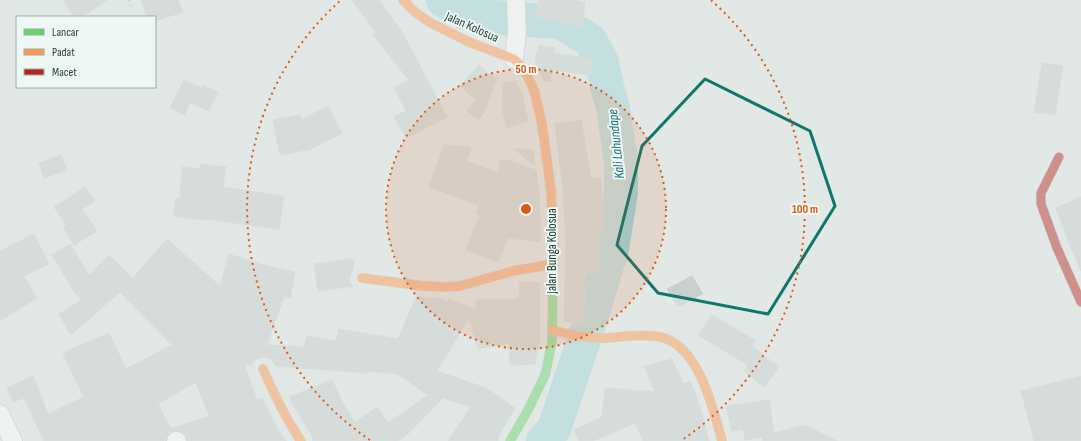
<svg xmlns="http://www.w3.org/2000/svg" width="1081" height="441" font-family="'Sofia Sans Condensed',sans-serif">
<rect width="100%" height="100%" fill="#e1e8e5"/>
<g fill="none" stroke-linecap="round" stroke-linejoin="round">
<path stroke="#9dd4da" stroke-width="34" d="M 443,0 L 466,13 L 511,19 L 560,22 L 590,40 L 602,62 L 606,83 L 613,108 L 621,161 L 621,192 L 612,249 L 586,334 L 554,429 L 543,441"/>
</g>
<path fill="#c8cfcc" stroke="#cad1ce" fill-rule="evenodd" d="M 63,0 L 107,0 L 82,17 L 75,17 Z
M 141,0 L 178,0 L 183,12 L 155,21 L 155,17 L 147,17 Z
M 352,0 L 379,0 L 402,32 L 447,117 L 406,138 L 394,117 L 406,111 L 394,88 L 409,80 L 373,35 L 376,32 Z
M 540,0 L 575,0 L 585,3 L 582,26 L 534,16 Z
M 539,45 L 555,48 L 554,53 L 592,59 L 590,75 L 552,70 L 550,82 L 544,81 L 535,64 L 537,51 L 538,51 Z
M 1042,63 L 1063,66 L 1055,115 L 1034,112 Z
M 479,65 L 494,78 L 495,77 L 497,78 L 484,113 L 479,120 L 467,111 L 476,100 L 460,86 Z
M 184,80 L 202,88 L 203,85 L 218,92 L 209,111 L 190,102 L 185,115 L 170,108 Z
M 516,81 L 522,94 L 528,121 L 507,128 L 502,110 L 503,83 Z
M 328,106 L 342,133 L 311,149 L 280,155 L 273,120 L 300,115 L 301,120 Z
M 581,120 L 591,179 L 601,178 L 603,213 L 604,213 L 604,231 L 599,231 L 598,272 L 585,272 L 584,325 L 564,321 L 566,244 L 563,189 L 555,124 Z
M 444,145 L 472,147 L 466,161 L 499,173 L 499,160 L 507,160 L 536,170 L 539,192 L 541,242 L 508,238 L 499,262 L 497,262 L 466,250 L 480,215 L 476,213 L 479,205 L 429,187 Z
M 514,149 L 533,150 L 535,166 Z
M 61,155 L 67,170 L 44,178 L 39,163 Z
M 200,164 L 226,167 L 223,187 L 284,196 L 279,229 L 205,219 L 205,220 L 173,216 L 176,198 L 180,198 L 182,167 L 200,169 Z
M 85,187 L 95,201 L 82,209 L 97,231 L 74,245 L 63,227 L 66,225 L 54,207 Z
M 1081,197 L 1081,271 L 1069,243 L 1056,208 Z
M 34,234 L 49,264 L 24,276 L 37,298 L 0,321 L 0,251 Z
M 167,239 L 220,286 L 229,254 L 263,265 L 295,272 L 290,298 L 284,296 L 267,345 L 304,347 L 307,336 L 336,341 L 339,329 L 398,339 L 416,297 L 441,299 L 447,302 L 448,299 L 450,299 L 476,310 L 476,300 L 519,299 L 520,282 L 540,283 L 540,341 L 535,364 L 510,365 L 509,343 L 478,349 L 469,318 L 437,371 L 486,388 L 515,408 L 499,435 L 498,441 L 448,441 L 471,407 L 443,398 L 408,434 L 398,441 L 313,441 L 311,434 L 301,418 L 289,397 L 332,380 L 345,407 L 355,422 L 377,407 L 388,423 L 428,395 L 410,383 L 412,382 L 408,381 L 397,374 L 368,371 L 368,373 L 276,366 L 271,359 L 264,357 L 258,358 L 253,361 L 252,365 L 244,364 L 257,400 L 262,398 L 279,431 L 286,441 L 187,441 L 186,435 L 182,432 L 177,430 L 170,432 L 167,436 L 166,441 L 44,441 L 24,398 L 13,402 L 7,388 L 33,376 L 48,414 L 84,397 L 63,354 L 71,349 L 109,333 L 126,369 L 172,345 L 120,292 L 71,335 L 59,314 L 82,300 L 75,293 L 52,255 L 70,244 L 89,275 L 109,255 L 133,278 ZM 196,382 L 209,416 L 171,429 L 158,404 Z
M 353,259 L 354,269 L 352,271 L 350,277 L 350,283 L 353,286 L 318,291 L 314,264 Z
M 692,276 L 703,294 L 678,307 L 667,289 Z
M 712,315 L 756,341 L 752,346 L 779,367 L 764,387 L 744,371 L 748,365 L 698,335 Z
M 672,359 L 683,384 L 690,382 L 694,390 L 703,417 L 709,441 L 643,441 L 635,423 L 593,441 L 579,441 L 574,430 L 602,417 L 605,388 L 655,392 L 644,366 Z
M 1081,376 L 1081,441 L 1034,441 L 1021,391 Z
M 769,400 L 774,433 L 805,425 L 837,441 L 763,441 L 762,437 L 745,440 L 743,429 L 732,431 L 726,406 Z"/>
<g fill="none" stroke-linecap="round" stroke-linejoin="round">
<defs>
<path id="street" d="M 514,59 L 517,33 L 516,0
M 0,414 L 13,441
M 176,441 L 177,441"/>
<path id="fast" d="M 510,441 L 528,410 L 545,375 L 552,342 L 553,269"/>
<path id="slow" d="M 403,0 L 416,13 L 431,23 L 469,42 L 514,59 L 522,67 L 528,77 L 534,90 L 542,124 L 551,191 L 554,245 L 553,269
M 362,278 L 423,286 L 448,287 L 460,286 L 513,271 L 553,264
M 552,330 C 570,335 587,339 606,338 C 622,337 639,334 655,336 C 698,340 713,408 722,441
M 263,369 C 274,394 285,418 301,441"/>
<path id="jam" d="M 1059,157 L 1041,193 L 1041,204 L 1057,248 L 1081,302"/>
</defs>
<use href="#street" stroke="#bec5c2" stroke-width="20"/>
<use href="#fast" stroke="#bdc6c2" stroke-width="10"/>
<use href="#slow" stroke="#bdc6c2" stroke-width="10"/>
<use href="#jam" stroke="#bdc6c2" stroke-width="10"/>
<path stroke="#bec8c5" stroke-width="2.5" stroke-dasharray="2 3" stroke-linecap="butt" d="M 129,0 L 131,9"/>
<use href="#street" stroke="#fafcfb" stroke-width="18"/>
<use href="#fast" stroke="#63d668" stroke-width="9"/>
<use href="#slow" stroke="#ff974d" stroke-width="9"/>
<use href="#jam" stroke="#b3261e" stroke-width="9"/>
</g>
<path d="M0 0H1081V441H0ZM 705,79 L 810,131 L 835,206 L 768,314 L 658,293 L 617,245 L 642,146 Z" fill="#e1e8e5" fill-opacity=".55" fill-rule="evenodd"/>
<path fill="none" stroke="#0f766e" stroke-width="3" stroke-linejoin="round" d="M 705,79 L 810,131 L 835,206 L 768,314 L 658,293 L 617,245 L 642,146 Z"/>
<circle cx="526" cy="209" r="140" fill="#de580e" fill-opacity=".12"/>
<g fill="none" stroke="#de580e" stroke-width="2" stroke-dasharray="2 4">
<circle cx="526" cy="209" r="140"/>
<path d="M370 440A279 279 0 0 1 341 0M711 0A279 279 0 0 1 682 440"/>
</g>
<g text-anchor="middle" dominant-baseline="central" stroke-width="4" stroke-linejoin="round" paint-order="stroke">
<g font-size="13" fill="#1e3c33" stroke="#eef7f3">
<text transform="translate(472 27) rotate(24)">Jalan Kolosua</text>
<text transform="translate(552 251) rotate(-90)">Jalan Bunga Kolosua</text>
</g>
<g font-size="14" font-style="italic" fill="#136d7d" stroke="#eef7f3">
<text transform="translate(616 144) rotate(-96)">Kali Lahundape</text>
</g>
</g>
<circle cx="526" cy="209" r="6" fill="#de580e" stroke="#eef7f3" stroke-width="2"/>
<g font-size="12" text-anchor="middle" font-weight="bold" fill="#de580e" stroke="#eef7f3" stroke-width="4" stroke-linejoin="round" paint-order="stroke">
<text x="526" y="73">50 m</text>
<text x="805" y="213">100 m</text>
</g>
<rect x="16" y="16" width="140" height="72" fill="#eef7f3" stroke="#9baca6"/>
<rect x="24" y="29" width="20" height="6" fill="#63d668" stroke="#9baca6"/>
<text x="52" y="36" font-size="12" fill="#1e3c33">Lancar</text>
<rect x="24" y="49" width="20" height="6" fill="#ff974d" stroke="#9baca6"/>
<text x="52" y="56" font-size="12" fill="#1e3c33">Padat</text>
<rect x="24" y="69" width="20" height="6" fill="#b3261e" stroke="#9baca6"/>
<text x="52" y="76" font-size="12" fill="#1e3c33">Macet</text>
</svg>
